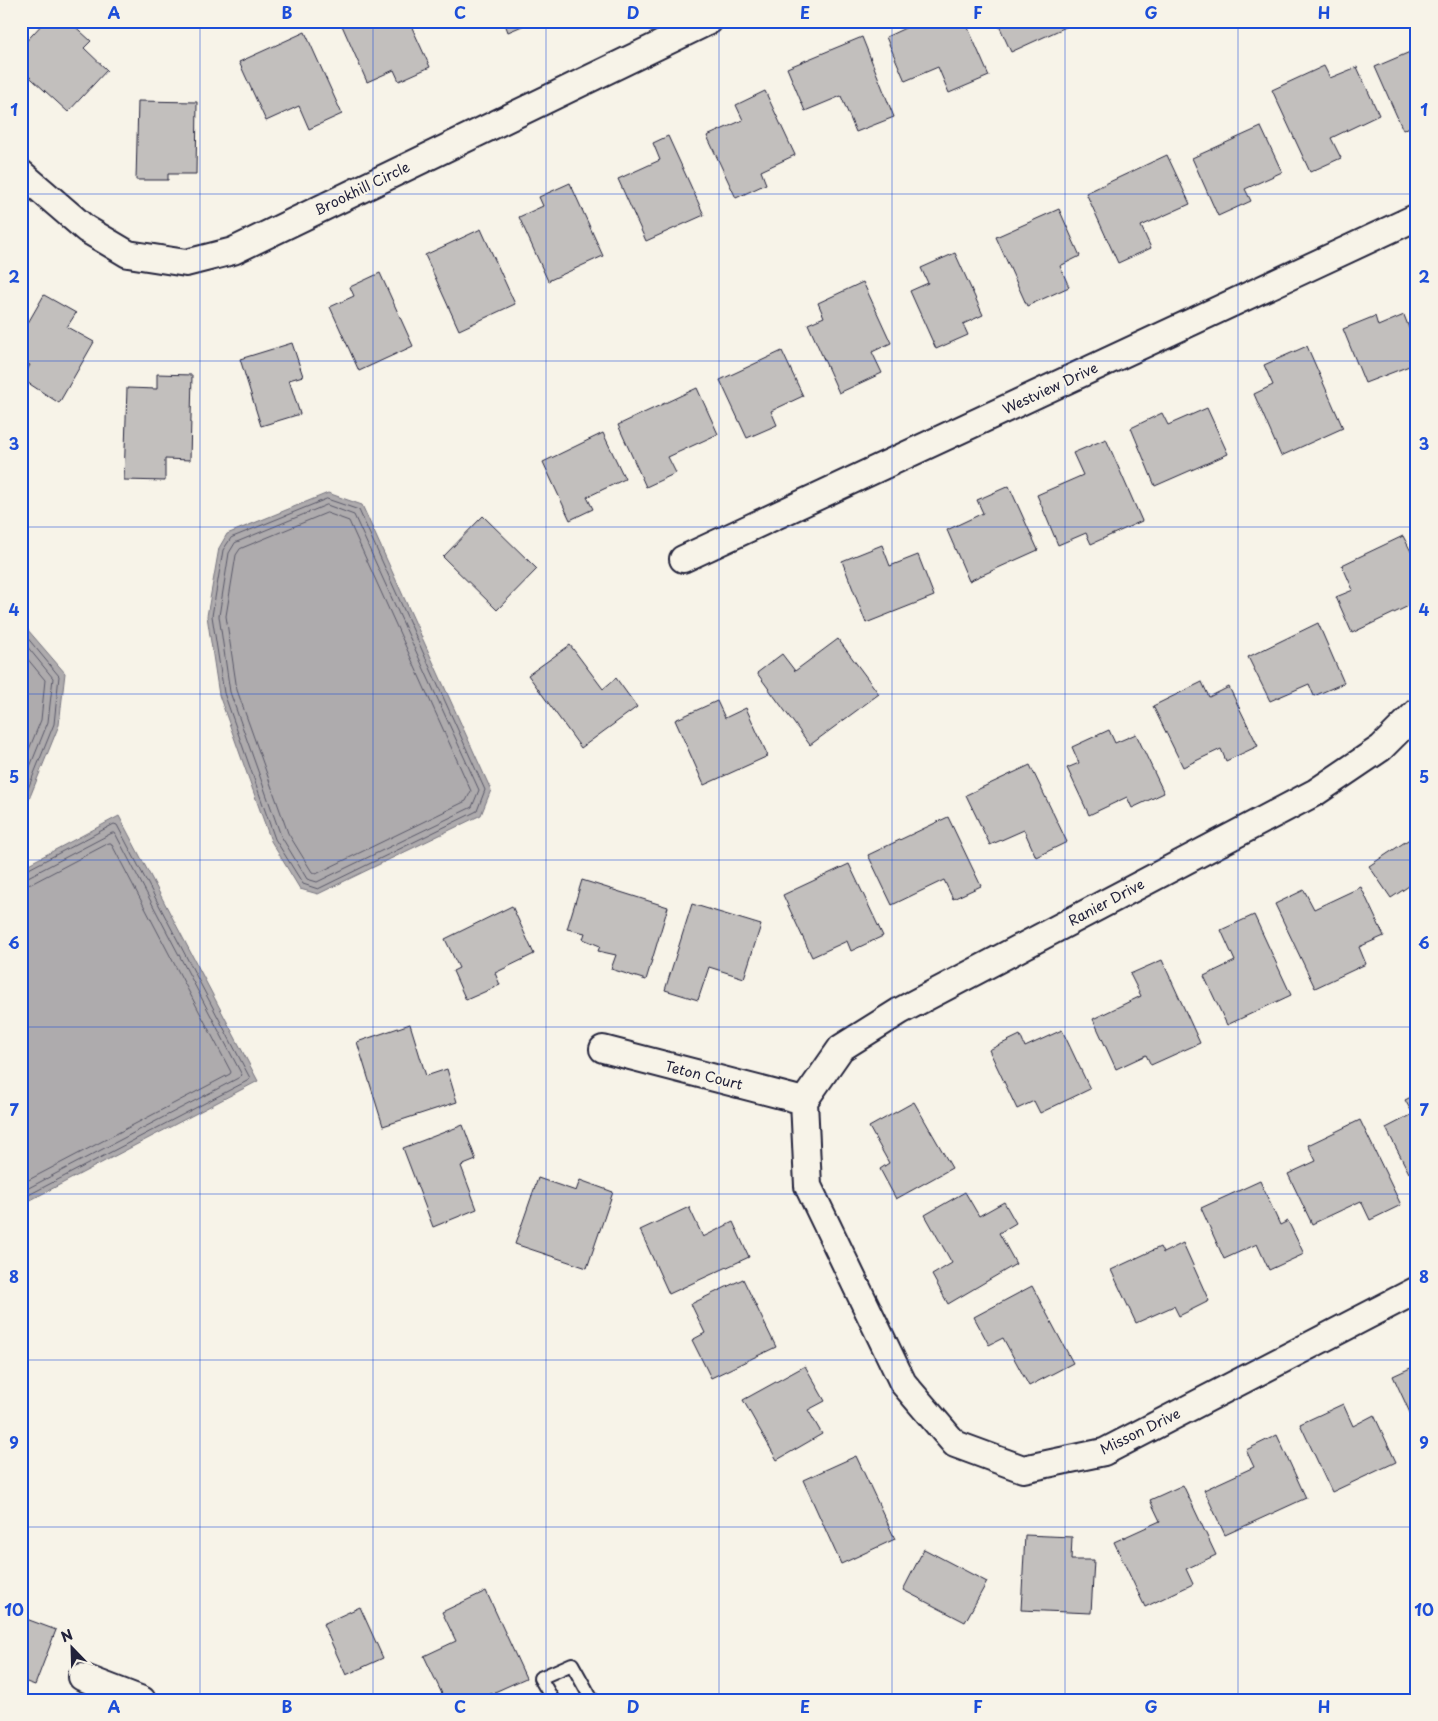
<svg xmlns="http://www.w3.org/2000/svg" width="1438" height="1721" font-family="'Playpen Sans',sans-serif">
<rect width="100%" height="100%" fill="#f7f3e8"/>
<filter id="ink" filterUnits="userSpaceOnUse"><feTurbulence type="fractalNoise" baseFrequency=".02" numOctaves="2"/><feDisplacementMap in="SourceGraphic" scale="10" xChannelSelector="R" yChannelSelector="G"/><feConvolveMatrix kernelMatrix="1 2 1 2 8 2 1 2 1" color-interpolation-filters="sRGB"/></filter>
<g filter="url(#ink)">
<path fill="#aeabad" stroke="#76747f" d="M 328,493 L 362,505 L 491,790 L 481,815 L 318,894 L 300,889 L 271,841 L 219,695 L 207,616 L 219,548 L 227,534 Z
M 21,622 L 65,673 L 59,725 L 21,819 Z
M 119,816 L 258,1081 L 21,1205 L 21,868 Z"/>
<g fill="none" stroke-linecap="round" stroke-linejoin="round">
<path stroke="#5a5969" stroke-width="1" d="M 327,499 L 359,510 L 485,790 L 477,811 L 318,889 L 303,884 L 275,839 L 224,693 L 212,616 L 223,550 L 231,538 Z
M 327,505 L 354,515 L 479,790 L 472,807 L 317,882 L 307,879 L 281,836 L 230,692 L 219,616 L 229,553 L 235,543 Z
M 327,513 L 349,521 L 471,791 L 466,801 L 316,874 L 312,872 L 288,833 L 237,690 L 226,616 L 236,555 L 240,549 Z
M 21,630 L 59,676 L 54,724 L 21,806
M 21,639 L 53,678 L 48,722 L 21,789
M 21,651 L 45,680 L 41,720 L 21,769
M 21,872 L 25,871 L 114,824 L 117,825 L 250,1078 L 249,1080 L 21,1199
M 21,878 L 28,877 L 112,833 L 115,833 L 242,1075 L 240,1077 L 21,1192
M 21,886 L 31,884 L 109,843 L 111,843 L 231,1072 L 230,1074 L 21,1184"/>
</g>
<path fill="#c2bfbd" stroke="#22223b" d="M 45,21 L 69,21 L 91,41 L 84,48 L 107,70 L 68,112 L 21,69 L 21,47 Z
M 340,21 L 409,21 L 430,67 L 399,81 L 394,70 L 367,82 Z
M 504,21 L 534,21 L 508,32 Z
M 916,21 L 965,21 L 989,76 L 949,93 L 938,67 L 905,81 L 886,37 L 916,23 Z
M 997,21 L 1079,21 L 1011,52 Z
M 305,32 L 342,114 L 309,129 L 299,106 L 266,121 L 239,62 Z
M 862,37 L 894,117 L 856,132 L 841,96 L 805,111 L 787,68 Z
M 1417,49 L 1417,124 L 1403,130 L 1375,67 Z
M 1324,66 L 1330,78 L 1357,67 L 1379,115 L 1331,138 L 1341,158 L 1310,172 L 1272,90 Z
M 765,91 L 795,155 L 761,171 L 766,184 L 736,198 L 707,136 L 743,120 L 736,105 Z
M 138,101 L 197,102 L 196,174 L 168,174 L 168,180 L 136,180 Z
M 1261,127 L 1282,172 L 1245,189 L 1251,201 L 1218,216 L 1192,158 Z
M 668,136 L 704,215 L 646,241 L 618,179 L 660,160 L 653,143 Z
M 1167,155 L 1190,204 L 1141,226 L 1151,248 L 1118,263 L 1086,193 Z
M 570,183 L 603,256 L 548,281 L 519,217 L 543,206 L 539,197 Z
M 1059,209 L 1080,256 L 1060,266 L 1069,287 L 1027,306 L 996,237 Z
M 481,229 L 515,304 L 459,330 L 425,255 Z
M 955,253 L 983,315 L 963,324 L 968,335 L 936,349 L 910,291 L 928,283 L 921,268 Z
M 380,273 L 413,346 L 359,371 L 330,307 L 354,296 L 350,287 Z
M 863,282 L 891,343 L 872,352 L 882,373 L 839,393 L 808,324 L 824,317 L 818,303 Z
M 44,295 L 76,313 L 67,327 L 94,342 L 59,403 L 22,379 L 30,365 L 21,360 L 21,335 Z
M 1404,315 L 1417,349 L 1417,363 L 1365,383 L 1343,329 L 1375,316 L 1378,326 Z
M 292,343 L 303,376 L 289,380 L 300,414 L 261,426 L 240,359 Z
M 1307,346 L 1343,428 L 1281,456 L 1254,394 L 1273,385 L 1264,365 Z
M 782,351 L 803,396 L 771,411 L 777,425 L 747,438 L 720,380 Z
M 157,374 L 192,375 L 190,460 L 165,459 L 165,481 L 124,480 L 127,388 L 157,389 Z
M 697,388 L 718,434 L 668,457 L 676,473 L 646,487 L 618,425 Z
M 1207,408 L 1228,454 L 1155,486 L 1131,428 L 1162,413 L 1168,425 Z
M 603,433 L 625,479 L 587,497 L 593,509 L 570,520 L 543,462 Z
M 1106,439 L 1142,521 L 1091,544 L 1086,533 L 1058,545 L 1037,495 L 1083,475 L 1073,453 Z
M 1009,486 L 1038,550 L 969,581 L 947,530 L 983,513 L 977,500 Z
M 483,516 L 537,569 L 497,610 L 443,557 Z
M 1403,536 L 1417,563 L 1417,602 L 1352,633 L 1336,597 L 1353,590 L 1342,565 Z
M 882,545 L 890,566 L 918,555 L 934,596 L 866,623 L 842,561 Z
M 1318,623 L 1344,683 L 1314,696 L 1309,684 L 1270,701 L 1248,657 Z
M 838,639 L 879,694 L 810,745 L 757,673 L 782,654 L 795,671 Z
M 570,645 L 603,689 L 616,678 L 637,707 L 581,748 L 528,675 Z
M 1202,682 L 1209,697 L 1229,687 L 1258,746 L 1226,761 L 1221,749 L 1183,767 L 1153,706 Z
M 717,701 L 725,718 L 746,708 L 768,756 L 704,785 L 675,720 Z
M 1109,730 L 1115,743 L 1136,734 L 1164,793 L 1132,808 L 1127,797 L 1089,815 L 1067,768 L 1079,763 L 1072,747 Z
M 1030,765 L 1067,842 L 1036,857 L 1024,830 L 990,845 L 966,795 Z
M 948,817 L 981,886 L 953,899 L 944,880 L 892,905 L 868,855 Z
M 1417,834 L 1417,898 L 1409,886 L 1391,898 L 1369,866 Z
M 849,864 L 883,936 L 851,951 L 847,941 L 812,957 L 783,895 Z
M 582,880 L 668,907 L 646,980 L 611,969 L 616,955 L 598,951 L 600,946 L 583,939 L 585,933 L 567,929 Z
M 1361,887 L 1384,936 L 1359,947 L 1366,964 L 1315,988 L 1275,904 L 1304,890 L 1314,909 Z
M 692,904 L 761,925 L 744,978 L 709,967 L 698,1000 L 665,990 Z
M 512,906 L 534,954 L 495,973 L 500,985 L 466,1000 L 453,971 L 459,968 L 445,939 Z
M 1254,915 L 1291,995 L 1227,1025 L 1204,976 L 1235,961 L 1221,930 Z
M 1162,960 L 1200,1043 L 1151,1065 L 1146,1055 L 1116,1069 L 1093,1019 L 1141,996 L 1130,974 Z
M 410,1024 L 426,1076 L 447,1069 L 457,1102 L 383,1126 L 357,1042 Z
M 1062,1030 L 1090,1089 L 1040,1113 L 1034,1101 L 1017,1109 L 989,1050 L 1020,1035 L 1025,1047 Z
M 1417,1094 L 1417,1169 L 1409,1173 L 1386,1128 L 1413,1114 L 1405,1100 Z
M 914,1102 L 952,1168 L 896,1199 L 880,1169 L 889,1163 L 869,1127 Z
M 1360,1120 L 1401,1205 L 1370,1220 L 1361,1201 L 1312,1224 L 1288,1174 L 1316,1161 L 1308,1145 Z
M 463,1125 L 476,1160 L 461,1166 L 477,1209 L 433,1227 L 403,1148 Z
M 538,1178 L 576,1191 L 580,1180 L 613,1192 L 587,1268 L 515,1244 Z
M 1260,1181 L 1280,1225 L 1288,1221 L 1304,1254 L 1269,1270 L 1257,1244 L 1224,1259 L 1201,1208 Z
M 965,1192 L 979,1216 L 1004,1202 L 1016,1223 L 999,1233 L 1016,1264 L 948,1304 L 932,1275 L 952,1263 L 925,1215 Z
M 689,1207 L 703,1237 L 733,1222 L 749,1257 L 669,1294 L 640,1230 Z
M 1183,1243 L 1209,1301 L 1179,1316 L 1174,1306 L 1136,1323 L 1111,1270 L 1160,1247 L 1163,1253 Z
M 743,1279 L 776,1347 L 711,1378 L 692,1340 L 705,1333 L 691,1304 Z
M 1032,1286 L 1073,1363 L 1029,1386 L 1003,1338 L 989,1345 L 974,1317 Z
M 1417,1365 L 1417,1428 L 1393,1376 Z
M 805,1366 L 825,1401 L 808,1410 L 822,1434 L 777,1460 L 743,1400 Z
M 1343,1404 L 1353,1426 L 1374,1415 L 1396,1462 L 1332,1492 L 1300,1424 Z
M 1277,1435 L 1306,1498 L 1225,1535 L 1204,1490 L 1254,1467 L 1246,1450 Z
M 856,1456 L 895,1539 L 841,1564 L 803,1480 Z
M 1183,1485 L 1216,1555 L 1186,1569 L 1193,1584 L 1145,1607 L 1114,1542 L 1160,1521 L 1150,1500 Z
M 1025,1535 L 1072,1537 L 1071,1560 L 1094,1560 L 1091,1613 L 1021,1610 Z
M 924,1549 L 987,1582 L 965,1622 L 903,1590 Z
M 486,1591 L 526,1678 L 477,1700 L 463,1700 L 461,1694 L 445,1700 L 424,1656 L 456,1641 L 442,1612 Z
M 360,1607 L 383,1658 L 346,1675 L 323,1624 Z
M 21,1617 L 56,1630 L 35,1685 L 21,1680 Z"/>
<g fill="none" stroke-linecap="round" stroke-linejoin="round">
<defs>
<path id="service" d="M 553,1700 L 540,1678 L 572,1664 L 592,1700"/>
<path id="minor" d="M 21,173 L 86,229 L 128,254 L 186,263 L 233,251 L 709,21
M 683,559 L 1417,217
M 603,1049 L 804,1101
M 804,1101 L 808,1186 L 903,1383 L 955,1444 L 1023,1469 L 1104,1452 L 1417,1290
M 804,1101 L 841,1048 L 900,1011 L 1316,792 L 1381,748 L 1417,712
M 82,1677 L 142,1700"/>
</defs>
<use href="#service" stroke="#22223b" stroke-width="16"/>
<use href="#minor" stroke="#22223b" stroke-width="30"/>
<use href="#service" stroke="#f7f3e8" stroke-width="12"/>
<use href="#minor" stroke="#f7f3e8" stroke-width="26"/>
</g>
</g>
<path fill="none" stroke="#1d4ed8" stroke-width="1" stroke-opacity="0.55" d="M 200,21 L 200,1700M 373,21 L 373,1700M 546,21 L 546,1700M 719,21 L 719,1700M 892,21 L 892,1700M 1065,21 L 1065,1700M 1238,21 L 1238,1700M 21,194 L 1417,194M 21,361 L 1417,361M 21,527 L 1417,527M 21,694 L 1417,694M 21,860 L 1417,860M 21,1027 L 1417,1027M 21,1194 L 1417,1194M 21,1360 L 1417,1360M 21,1527 L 1417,1527"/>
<g text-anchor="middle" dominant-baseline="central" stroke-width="4" stroke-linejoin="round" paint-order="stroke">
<g font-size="14" fill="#22223b" stroke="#f7f3e8">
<text transform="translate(362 188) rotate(-26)">Brookhill Circle</text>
<text transform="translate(1050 388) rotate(-25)">Westview Drive</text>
<text transform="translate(1106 902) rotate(-28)">Ranier Drive</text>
<text transform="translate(704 1075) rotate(14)">Teton Court</text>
<text transform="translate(1140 1431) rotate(-26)">Misson Drive</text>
</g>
</g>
<rect width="1438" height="1721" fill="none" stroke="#f7f3e8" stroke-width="55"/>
<g transform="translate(72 1648) rotate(337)" stroke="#f7f3e8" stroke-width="4" paint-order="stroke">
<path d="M0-4L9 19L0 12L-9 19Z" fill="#22223b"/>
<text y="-8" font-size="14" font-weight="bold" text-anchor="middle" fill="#22223b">N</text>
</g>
<rect x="28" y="28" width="1382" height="1666" fill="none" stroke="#1d4ed8" stroke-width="2"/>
<g font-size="16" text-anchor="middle" font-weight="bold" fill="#1d4ed8">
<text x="114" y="19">A</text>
<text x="287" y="19">B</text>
<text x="460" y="19">C</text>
<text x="633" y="19">D</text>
<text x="805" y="19">E</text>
<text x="978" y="19">F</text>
<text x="1151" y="19">G</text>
<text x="1324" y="19">H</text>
<text x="14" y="116">1</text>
<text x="1424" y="116">1</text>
<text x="14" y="283">2</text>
<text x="1424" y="283">2</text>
<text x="14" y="450">3</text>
<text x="1424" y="450">3</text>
<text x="14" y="616">4</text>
<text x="1424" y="616">4</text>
<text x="14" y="783">5</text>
<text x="1424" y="783">5</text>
<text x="14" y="949">6</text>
<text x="1424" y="949">6</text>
<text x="14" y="1116">7</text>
<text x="1424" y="1116">7</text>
<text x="14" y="1283">8</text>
<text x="1424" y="1283">8</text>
<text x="14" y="1449">9</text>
<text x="1424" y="1449">9</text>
<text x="14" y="1616">10</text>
<text x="1424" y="1616">10</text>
<text x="114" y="1713">A</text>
<text x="287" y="1713">B</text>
<text x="460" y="1713">C</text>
<text x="633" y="1713">D</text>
<text x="805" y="1713">E</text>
<text x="978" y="1713">F</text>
<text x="1151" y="1713">G</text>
<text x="1324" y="1713">H</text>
</g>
</svg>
